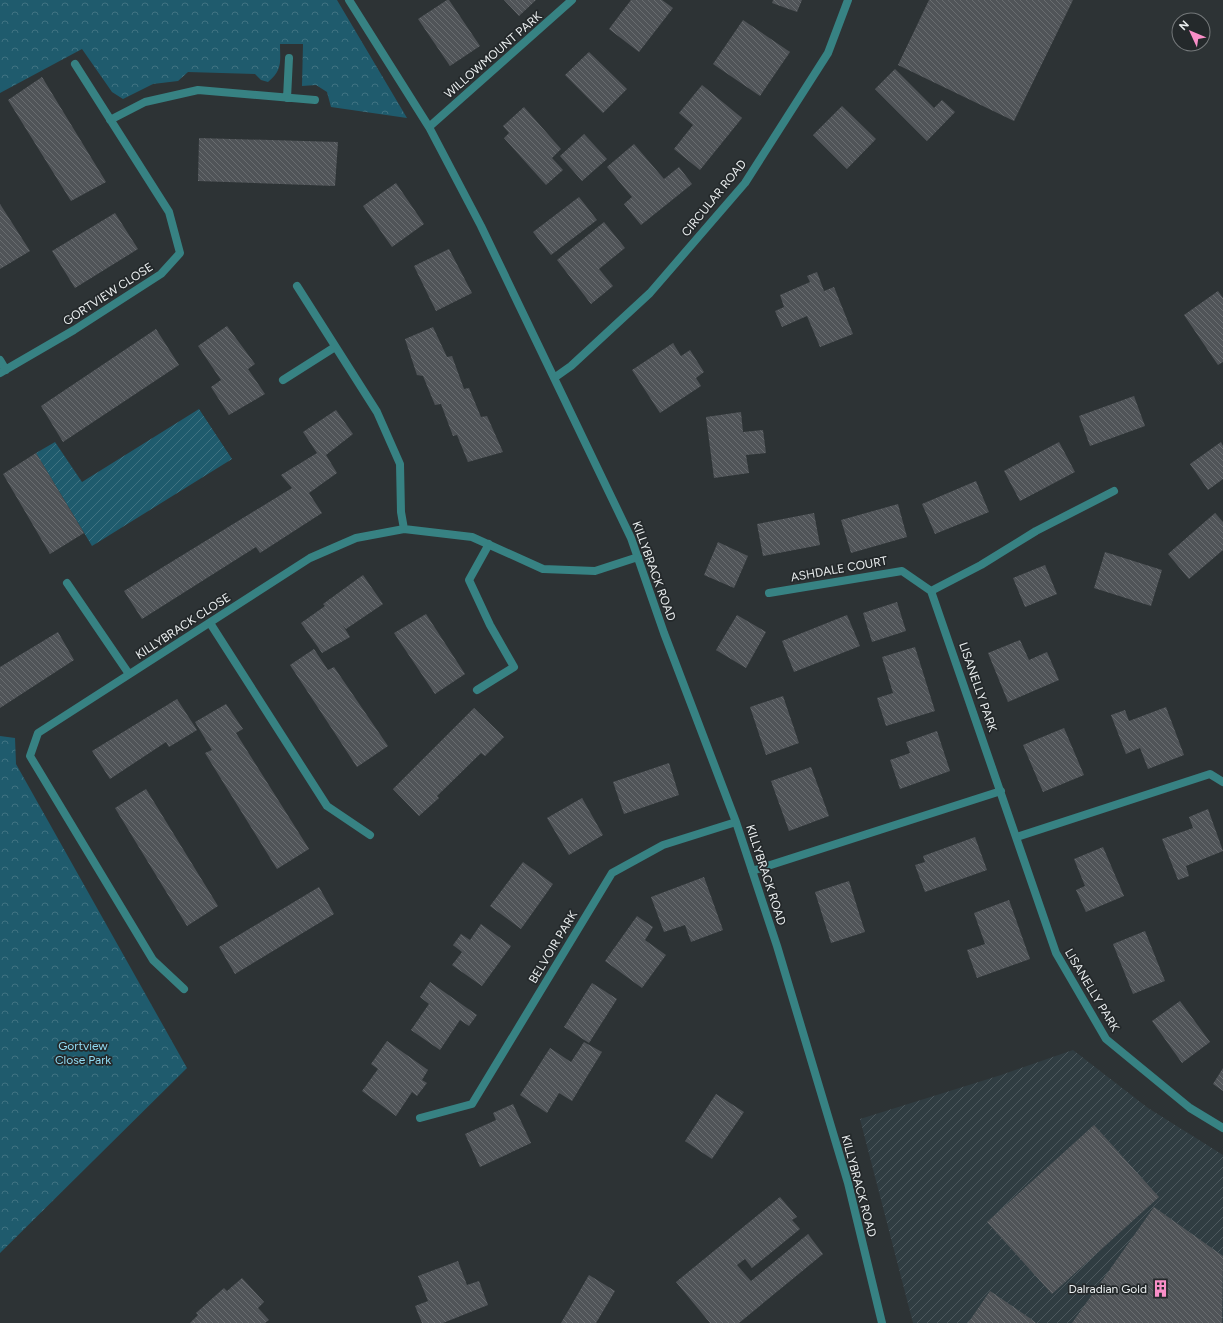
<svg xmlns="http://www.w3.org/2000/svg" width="1223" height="1323" font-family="Figtree,sans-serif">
<defs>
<pattern id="industrial-furrows" width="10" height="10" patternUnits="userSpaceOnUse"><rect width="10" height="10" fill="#303d42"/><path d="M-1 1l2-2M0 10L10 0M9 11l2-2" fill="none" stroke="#4e595e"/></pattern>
<pattern id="park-crowns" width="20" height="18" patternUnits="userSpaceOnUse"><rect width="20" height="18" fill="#1f5b6d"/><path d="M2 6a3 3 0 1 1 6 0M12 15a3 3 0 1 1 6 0" fill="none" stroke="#407382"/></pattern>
<pattern id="garden-furrows" width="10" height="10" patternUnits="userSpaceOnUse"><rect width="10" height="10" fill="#1f5b6d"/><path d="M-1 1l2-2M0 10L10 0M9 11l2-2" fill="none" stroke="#407382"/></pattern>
<pattern id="building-back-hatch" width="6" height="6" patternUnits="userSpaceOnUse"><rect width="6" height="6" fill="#505458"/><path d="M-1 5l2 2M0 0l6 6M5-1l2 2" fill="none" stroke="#696d70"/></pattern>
</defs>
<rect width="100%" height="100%" fill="#2d3335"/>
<path fill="url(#industrial-furrows)" d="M 1073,1050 L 1148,1108 L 1223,1155 L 1223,1323 L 913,1323 L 860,1119 L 1001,1075 Z"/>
<path fill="url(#park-crowns)" d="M 0,0 L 337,0 L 407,118 L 331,107 L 327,92 L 316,85 L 302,86 L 303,44 L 280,44 C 280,61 283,70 268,82 L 261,80 L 255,74 L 188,72 L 178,81 L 153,84 L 123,99 L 112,92 L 82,49 L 0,93 Z
M 0,736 L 15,738 L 16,764 L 187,1068 L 0,1253 Z"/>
<path fill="url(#garden-furrows)" d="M 199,409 L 232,459 L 92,546 L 36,453 L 55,442 L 82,482 Z"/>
<path fill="url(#building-back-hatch)" d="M 447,0 L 449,0 L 480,46 L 450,66 L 418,19 Z
M 504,0 L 536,0 L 519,16 Z
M 631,0 L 662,0 L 673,8 L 639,52 L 609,29 Z
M 773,0 L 802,0 L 797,12 L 772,3 Z
M 929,0 L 1073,0 L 1014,121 L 898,65 Z
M 743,20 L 790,52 L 760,96 L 713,64 Z
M 589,52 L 627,89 L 603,113 L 565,75 Z
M 895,69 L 934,108 L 942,100 L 955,112 L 927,141 L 875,89 Z
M 42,77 L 106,182 L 71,201 L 8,100 Z
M 702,85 L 742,118 L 700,170 L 674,149 L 693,125 L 679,113 Z
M 842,106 L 876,139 L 847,169 L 813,135 Z
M 524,107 L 561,149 L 552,158 L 563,170 L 546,185 L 504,138 L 509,133 L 503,126 Z
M 584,134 L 607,159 L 582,181 L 560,156 Z
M 199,138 L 338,142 L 335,186 L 198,181 Z
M 634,144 L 664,179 L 679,167 L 692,184 L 641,225 L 624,204 L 632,197 L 607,167 Z
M 396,183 L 424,224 L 392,247 L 363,206 Z
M 579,197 L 597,220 L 551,255 L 533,232 Z
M 0,204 L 30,251 L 0,269 Z
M 115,213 L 138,249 L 75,288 L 52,251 Z
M 604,222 L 625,248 L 599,269 L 613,286 L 591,304 L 557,260 Z
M 449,249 L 472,293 L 436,311 L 414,266 Z
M 817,272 L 824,291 L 834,287 L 853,334 L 820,347 L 807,316 L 782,327 L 775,311 L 784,307 L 780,295 L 810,282 L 807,276 Z
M 1218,291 L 1223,298 L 1223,362 L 1218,365 L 1184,315 Z
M 227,326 L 255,364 L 248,369 L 265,394 L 229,415 L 211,387 L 221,380 L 198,346 Z
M 433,327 L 447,357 L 452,356 L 464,389 L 469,388 L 481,417 L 487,416 L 503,452 L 468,462 L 457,435 L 453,436 L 441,404 L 435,405 L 423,376 L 417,375 L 405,339 Z
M 156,329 L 179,365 L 63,442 L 41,406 Z
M 673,343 L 681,356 L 690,350 L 704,372 L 696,378 L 701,386 L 660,413 L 632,370 Z
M 1134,396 L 1145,426 L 1090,446 L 1079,416 Z
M 336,410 L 353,434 L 326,455 L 337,473 L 309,493 L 322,513 L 260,553 L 256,547 L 142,619 L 124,591 L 292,488 L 281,475 L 317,453 L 303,432 Z
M 741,412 L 743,432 L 763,430 L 766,453 L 746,455 L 749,473 L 714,478 L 706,417 Z
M 1059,442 L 1075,472 L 1020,501 L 1004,471 Z
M 1221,442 L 1223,446 L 1223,479 L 1208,490 L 1190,464 Z
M 36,453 L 84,533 L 50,554 L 3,474 Z
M 976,481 L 989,512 L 935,534 L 922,504 Z
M 898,504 L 907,537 L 851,553 L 841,520 Z
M 814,513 L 820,545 L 763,556 L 757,524 Z
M 1215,513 L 1223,522 L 1223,550 L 1189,579 L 1168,554 Z
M 718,542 L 748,556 L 734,588 L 704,575 Z
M 1105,552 L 1162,570 L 1151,606 L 1094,588 Z
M 1045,565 L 1057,594 L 1025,607 L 1013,578 Z
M 363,575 L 383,604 L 346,629 L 342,624 L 350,637 L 322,653 L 301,623 L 325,606 L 323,604 Z
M 897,602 L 906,631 L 872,642 L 863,613 Z
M 426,614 L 465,674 L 435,694 L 394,633 Z
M 737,615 L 766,632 L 746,668 L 716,650 Z
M 847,615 L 860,646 L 794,672 L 782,641 Z
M 58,632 L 74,660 L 0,708 L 0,667 Z
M 1020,640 L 1029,660 L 1047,652 L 1059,680 L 1008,702 L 988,653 Z
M 915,647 L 935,711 L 886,726 L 877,698 L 893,693 L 882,657 Z
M 314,649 L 328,670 L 334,667 L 388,746 L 357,767 L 290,665 Z
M 783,696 L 799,743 L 766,755 L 750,707 Z
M 177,699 L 197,730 L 169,747 L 166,742 L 110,779 L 92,751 Z
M 226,704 L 243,729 L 236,733 L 309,849 L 277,869 L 205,753 L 212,750 L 195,722 Z
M 1166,707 L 1184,755 L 1148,769 L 1140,748 L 1126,754 L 1111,715 L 1125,710 L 1129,721 Z
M 474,708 L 504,737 L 485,756 L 481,753 L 437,796 L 439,798 L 419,816 L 393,789 Z
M 1064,728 L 1084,775 L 1043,792 L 1023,745 Z
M 937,731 L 950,771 L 900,789 L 890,760 L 910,753 L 906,742 Z
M 669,763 L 679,795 L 624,814 L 613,782 Z
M 811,767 L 829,816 L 789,831 L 771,781 Z
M 146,789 L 218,906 L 187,926 L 115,808 Z
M 582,798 L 603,835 L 569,855 L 547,818 Z
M 1208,809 L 1223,851 L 1186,866 L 1189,876 L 1178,880 L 1162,839 L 1193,828 L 1189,817 Z
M 975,837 L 987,870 L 925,892 L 915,865 L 925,862 L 923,856 Z
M 1103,847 L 1124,896 L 1086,912 L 1076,890 L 1085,886 L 1074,859 Z
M 523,862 L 553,884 L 521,929 L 490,906 Z
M 704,877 L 723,930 L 691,942 L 685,925 L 664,932 L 651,897 Z
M 849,881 L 865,932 L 831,943 L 815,892 Z
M 319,887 L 334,914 L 235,974 L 219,947 Z
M 1009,900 L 1030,959 L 977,978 L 967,950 L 985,944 L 974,913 Z
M 637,916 L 653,927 L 645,940 L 666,955 L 642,988 L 605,961 Z
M 481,924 L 511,946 L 482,986 L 452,965 L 462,952 L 453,945 L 461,934 L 470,940 Z
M 1145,931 L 1165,981 L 1133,994 L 1113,944 Z
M 430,982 L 477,1015 L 469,1026 L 460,1020 L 440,1050 L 411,1030 L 429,1004 L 420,997 Z
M 592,983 L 617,999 L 589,1043 L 564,1027 Z
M 1180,1001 L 1210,1042 L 1182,1063 L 1152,1021 Z
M 387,1041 L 428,1070 L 422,1080 L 427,1083 L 417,1096 L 412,1092 L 396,1116 L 362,1091 L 378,1069 L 371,1064 Z
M 584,1042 L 602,1052 L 572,1101 L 559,1093 L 547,1113 L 520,1095 L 550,1048 L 571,1062 Z
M 1223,1068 L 1223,1091 L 1213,1084 Z
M 716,1094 L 744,1112 L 712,1159 L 685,1141 Z
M 513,1104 L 531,1143 L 480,1167 L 465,1134 L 496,1120 L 493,1113 Z
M 1094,1125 L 1159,1197 L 1052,1294 L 987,1222 Z
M 780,1197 L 797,1217 L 792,1220 L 800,1229 L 752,1268 L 745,1259 L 737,1265 L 751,1281 L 808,1234 L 823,1254 L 739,1323 L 710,1323 L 676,1282 Z
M 1154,1207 L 1223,1256 L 1222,1323 L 1072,1323 Z
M 458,1261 L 467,1285 L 479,1281 L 488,1305 L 443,1323 L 422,1323 L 415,1306 L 428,1301 L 418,1276 Z
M 589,1275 L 615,1291 L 596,1323 L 561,1323 Z
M 242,1278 L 264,1302 L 258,1308 L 269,1320 L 265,1323 L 190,1323 L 198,1315 L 196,1313 L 224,1288 L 227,1291 Z
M 990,1291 L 1031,1319 L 1036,1323 L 968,1323 Z"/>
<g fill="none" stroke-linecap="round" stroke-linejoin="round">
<path stroke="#378283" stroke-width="8" d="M 349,0 L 429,127 L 481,226 L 631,538 L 664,633 L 736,822 L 777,946 L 848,1183 L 882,1323
M 287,98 L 289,58
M 110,120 L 145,102 L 198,90 L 315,100
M 429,127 L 572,0
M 297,286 L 377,412 L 400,464 L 401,512 L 404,529
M 0,360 L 6,370
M 0,373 L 74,330 L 161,274 L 180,253 L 169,212 L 75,64
M 554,378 L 571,366 L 650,293 L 745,183 L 828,53 L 848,0
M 283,380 L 335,347
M 67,583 L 129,674
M 931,591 L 1056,953 L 1106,1039 L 1190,1108 L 1223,1128
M 931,591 L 981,565 L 1036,531 L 1114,491
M 769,593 L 902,571 L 931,591
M 210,623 L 327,806 L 370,835
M 477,690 L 514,667 L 490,625 L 469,580 L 489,544
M 1017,837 L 1210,774 L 1223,782
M 752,871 L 1001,791
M 184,989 L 153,960 L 30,756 L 38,733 L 310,558 L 356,538 L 404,529 L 472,537 L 543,569 L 595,571 L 638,557
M 420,1118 L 472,1104 L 612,873 L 663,845 L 736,822"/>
</g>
<defs>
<symbol id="building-bare" viewBox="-9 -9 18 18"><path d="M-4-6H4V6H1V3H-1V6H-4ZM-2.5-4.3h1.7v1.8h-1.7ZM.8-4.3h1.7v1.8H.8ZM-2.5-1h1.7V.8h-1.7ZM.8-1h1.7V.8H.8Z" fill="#f98fc8" stroke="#24292b" stroke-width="2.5" paint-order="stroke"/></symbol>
</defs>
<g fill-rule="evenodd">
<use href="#building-bare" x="1148" y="1276" width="25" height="25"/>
</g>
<g text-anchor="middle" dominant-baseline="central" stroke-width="3.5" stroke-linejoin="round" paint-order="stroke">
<g font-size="12" fill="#ebeff0" stroke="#24292b">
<text transform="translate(493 55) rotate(-41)">WILLOWMOUNT PARK</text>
<text transform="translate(714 198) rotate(-51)">CIRCULAR ROAD</text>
<text transform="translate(108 294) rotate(-33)">GORTVIEW CLOSE</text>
<text transform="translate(839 569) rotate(-10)">ASHDALE COURT</text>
<text transform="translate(654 571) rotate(70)">KILLYBRACK ROAD</text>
<text transform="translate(183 626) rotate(-33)">KILLYBRACK CLOSE</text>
<text transform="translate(978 687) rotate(71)">LISANELLY PARK</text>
<text transform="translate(766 875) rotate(72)">KILLYBRACK ROAD</text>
<text transform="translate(553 947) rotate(-59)">BELVOIR PARK</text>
<text transform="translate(1092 990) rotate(59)">LISANELLY PARK</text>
<text transform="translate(859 1186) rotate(75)">KILLYBRACK ROAD</text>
</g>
<g font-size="12" fill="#91dbf3" stroke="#24292b">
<text x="83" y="1046">Gortview<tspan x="83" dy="14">Close Park</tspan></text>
</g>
<g font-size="12" fill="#ebeff0" stroke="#24292b" text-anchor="end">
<text x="1147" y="1289">Dalradian Gold</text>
</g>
</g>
<g transform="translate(1191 32) rotate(314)"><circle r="19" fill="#24292b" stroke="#74787a"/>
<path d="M0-3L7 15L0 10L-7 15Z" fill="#f98fc8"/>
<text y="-6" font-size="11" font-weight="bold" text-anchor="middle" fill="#ebeff0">N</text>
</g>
</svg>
